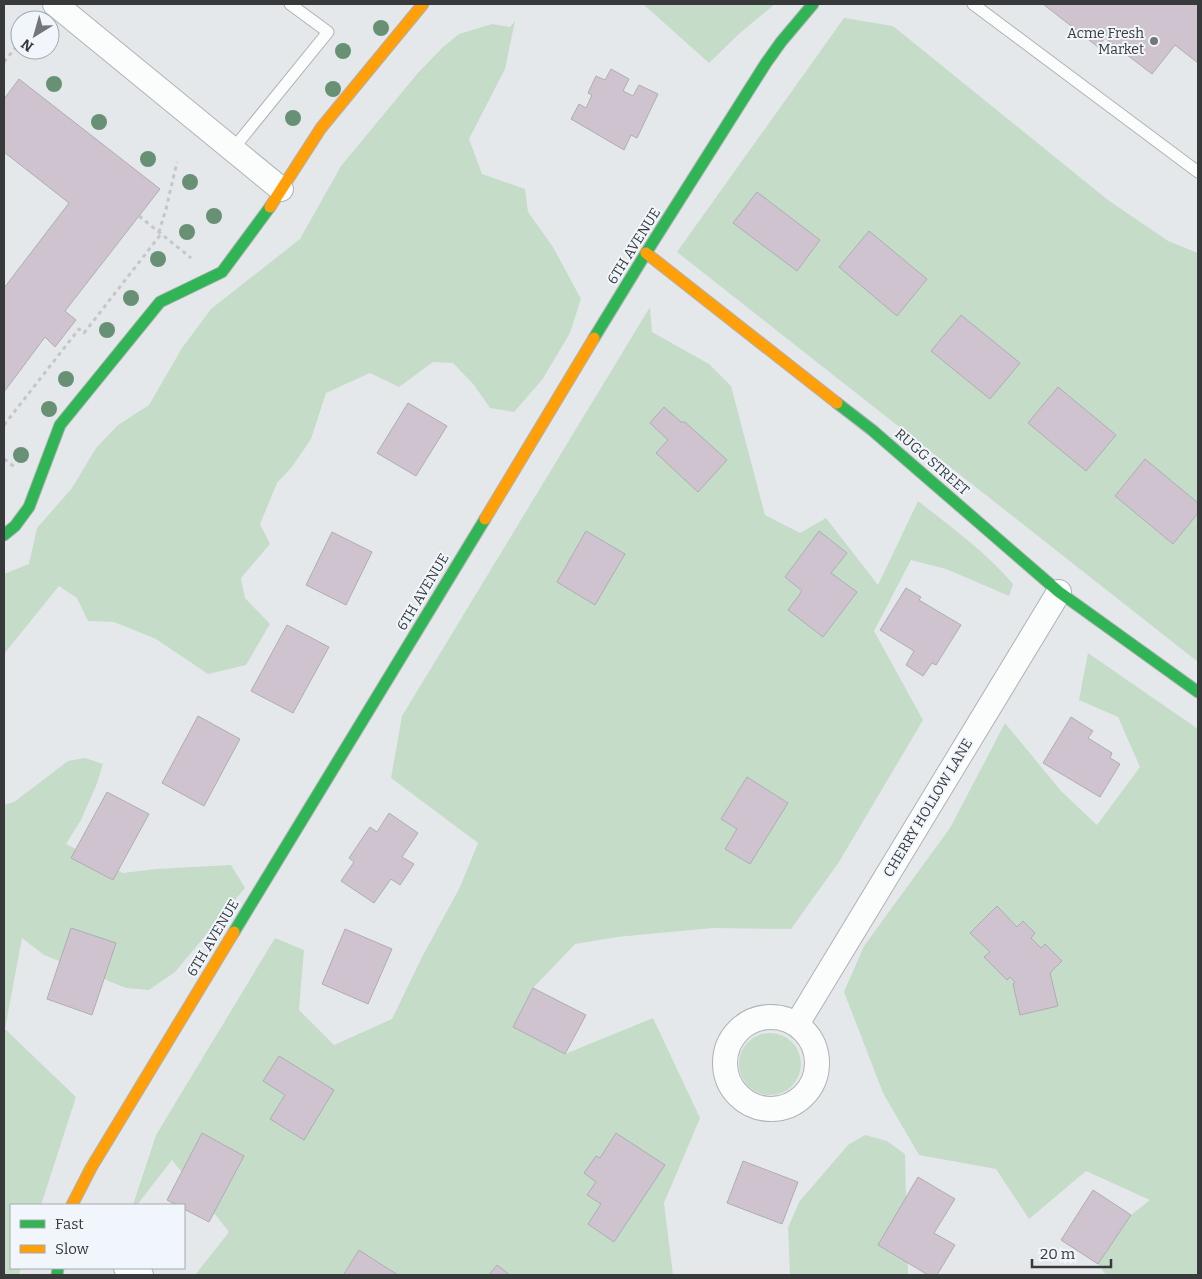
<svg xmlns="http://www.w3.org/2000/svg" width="1202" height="1279" font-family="Bitter,serif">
<rect width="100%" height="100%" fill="#e5e8eb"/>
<path fill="#c5dcc9" d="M 643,4 L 775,4 L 740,33 L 709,63 Z
M 844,18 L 893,26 L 1108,200 L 1168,241 L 1198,253 L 1198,662 L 677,252 Z
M 515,21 L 505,69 L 469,139 L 482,174 L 525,189 L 528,212 L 553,247 L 581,299 L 570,333 L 542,380 L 514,412 L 490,408 L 474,385 L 453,363 L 433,362 L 399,387 L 370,373 L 326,393 L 311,439 L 292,467 L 277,483 L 260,524 L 270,544 L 241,578 L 245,598 L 270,624 L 246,665 L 208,674 L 156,639 L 114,622 L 88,621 L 77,598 L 59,586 L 4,654 L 4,574 L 29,564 L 37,528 L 72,488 L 96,448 L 118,425 L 149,405 L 182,348 L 211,309 L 300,239 L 341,166 L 417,74 L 442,48 L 459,34 L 492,24 L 510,27 Z
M 650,307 L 652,332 L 709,364 L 731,386 L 765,515 L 800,533 L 826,518 L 878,585 L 918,501 C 951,527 986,552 1013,584 L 1009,596 L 946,569 L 911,560 L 874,631 L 923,720 L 839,862 L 791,929 L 713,928 L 617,937 L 575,944 L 533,988 L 513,1027 L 565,1054 L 653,1018 L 700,1118 L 664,1203 L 673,1275 L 398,1275 L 359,1250 L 342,1275 L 195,1275 L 229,1232 L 172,1160 L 137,1205 L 133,1205 L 156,1135 L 275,938 L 304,950 L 299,1010 L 334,1045 L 392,1019 L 422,957 L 460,887 L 478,843 L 391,778 L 402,716 Z
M 1088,653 L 1198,729 L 1198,1275 L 1106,1275 L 1098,1264 L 1131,1215 L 1150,1200 L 1086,1171 L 1029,1219 L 996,1169 L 919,1155 L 883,1093 L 844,992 L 864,946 L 950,828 L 1005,723 L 1061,791 L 1097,825 L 1140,767 L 1118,717 L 1079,700 Z
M 85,758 L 103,764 L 96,786 L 81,820 L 66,844 L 123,873 L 156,869 L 231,865 L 245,888 L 175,972 L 149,990 L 126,988 L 44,955 L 22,938 L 5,1029 L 76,1097 L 41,1205 L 11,1205 L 11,1268 L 21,1268 L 19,1275 L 4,1275 L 4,805 L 14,802 L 68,761 Z
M739 1064a31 31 0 1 1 62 0a31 31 0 1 1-62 0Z
M 865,1135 L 887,1141 L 905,1154 L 908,1275 L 790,1275 L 788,1228 L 799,1202 L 848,1145 Z"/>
<path fill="#cec3ce" stroke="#aeaeb1" d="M 1043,4 L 1198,4 L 1198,63 L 1175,45 L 1152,74 L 1105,38 L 1098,47 Z
M 611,69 L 629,79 L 623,91 L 633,96 L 639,85 L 658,94 L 637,138 L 631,135 L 624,150 L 571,119 L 579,104 L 586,108 L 592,95 L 588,93 L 596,76 L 605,80 Z
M 19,79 L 160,189 L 65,311 L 76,320 L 55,347 L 45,337 L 4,392 L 4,288 L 69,203 L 4,152 L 4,99 Z
M 757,192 L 820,240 L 797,271 L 733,223 Z
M 869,231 L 927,279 L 897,316 L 839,267 Z
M 961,315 L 1020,363 L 990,399 L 931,351 Z
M 1058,387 L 1116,435 L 1086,471 L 1028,423 Z
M 408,403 L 447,426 L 416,476 L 377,453 Z
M 664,407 L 681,422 L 685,422 L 727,460 L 698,492 L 656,453 L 668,440 L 650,423 Z
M 1145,459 L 1198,503 L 1198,513 L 1173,544 L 1115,496 Z
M 586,531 L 625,554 L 595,605 L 557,582 Z
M 819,531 L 847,553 L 831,573 L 857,592 L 823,637 L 788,610 L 802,591 L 785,577 Z
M 332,532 L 372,552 L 346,605 L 306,585 Z
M 906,588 L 921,597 L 919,600 L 961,625 L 936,665 L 932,663 L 923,676 L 906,665 L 914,651 L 880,630 Z
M 287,625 L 329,647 L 293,713 L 251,691 Z
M 198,716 L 240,739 L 204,806 L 162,783 Z
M 1071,717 L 1093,731 L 1088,738 L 1112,753 L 1110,758 L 1120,764 L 1100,797 L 1043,763 Z
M 747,777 L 788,803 L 750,864 L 725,849 L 737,829 L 721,819 Z
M 107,792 L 149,814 L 113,880 L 71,858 Z
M 389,813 L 418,833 L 402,857 L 414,864 L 400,885 L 391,879 L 374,903 L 341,881 L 354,862 L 349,858 L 370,827 L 377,832 Z
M 997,906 L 1017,927 L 1023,921 L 1035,933 L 1031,938 L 1041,948 L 1045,944 L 1062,961 L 1050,973 L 1058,1006 L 1020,1015 L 1013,984 L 1015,982 L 1010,977 L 1007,980 L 984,957 L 990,952 L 970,933 Z
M 71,928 L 116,943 L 92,1015 L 47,999 Z
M 345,929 L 392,949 L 368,1004 L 322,984 Z
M 533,988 L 586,1015 L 565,1054 L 513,1027 Z
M 279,1056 L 334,1090 L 304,1140 L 270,1119 L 285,1095 L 263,1081 Z
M 202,1133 L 244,1156 L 209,1222 L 184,1209 L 184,1205 L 177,1205 L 167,1200 Z
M 616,1133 L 665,1165 L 614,1242 L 588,1224 L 601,1204 L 587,1195 L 596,1182 L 584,1173 L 596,1156 L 600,1158 Z
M 743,1161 L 798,1182 L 782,1224 L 727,1203 Z
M 918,1177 L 955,1199 L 934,1233 L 955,1245 L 937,1275 L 928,1275 L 878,1245 Z
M 1093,1190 L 1131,1215 L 1098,1264 L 1061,1240 Z
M 359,1250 L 379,1263 L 398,1275 L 343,1275 Z
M 497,1265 L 510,1275 L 489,1275 Z"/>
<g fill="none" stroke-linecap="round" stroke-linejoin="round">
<defs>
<path id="lane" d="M 973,4 L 1198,172
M 233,149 L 328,32 L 290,4"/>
<path id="street" d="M 55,4 L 281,189
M725 1063a46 46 0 1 1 92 0a46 46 0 1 1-92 0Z
M 797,1024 L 1059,592
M 126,1268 L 141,1275"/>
<path id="fast" d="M 594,338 L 646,253 L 766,63 L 781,42 L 813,4
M 837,403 L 872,430 L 1059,592 L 1198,692
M 4,535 L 15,526 L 29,507 L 60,425 L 160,302 L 222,272 L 270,207
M 234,932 L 485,519
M 57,1275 L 58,1268"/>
<path id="slow" d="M 270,207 L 321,128 L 423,4
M 646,253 L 837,403
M 485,519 L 594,338
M 72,1205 L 91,1168 L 234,932"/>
</defs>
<use href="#lane" stroke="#b0b2b4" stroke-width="13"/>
<use href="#street" stroke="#b0b2b4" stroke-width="26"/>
<use href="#fast" stroke="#b0b2b4" stroke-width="13"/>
<use href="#slow" stroke="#b0b2b4" stroke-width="13"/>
<path stroke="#c6c6c7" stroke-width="3" stroke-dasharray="4 4" stroke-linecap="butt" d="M 4,62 L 20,42
M 139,216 L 191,258
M 4,425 L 79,329 L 84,333 L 161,234 L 159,232 L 166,209 L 177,162
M 4,459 L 16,468"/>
<use href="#lane" stroke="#fbfcfc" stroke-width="11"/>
<use href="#street" stroke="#fbfcfc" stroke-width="24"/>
<use href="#fast" stroke="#30b455" stroke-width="11"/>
<use href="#slow" stroke="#ff9f0a" stroke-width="11"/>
</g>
<g fill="#679074">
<circle cx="381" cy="28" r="8"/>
<circle cx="343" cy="51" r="8"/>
<circle cx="54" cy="84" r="8"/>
<circle cx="333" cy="89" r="8"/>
<circle cx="293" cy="118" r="8"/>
<circle cx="99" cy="122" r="8"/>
<circle cx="148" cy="159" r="8"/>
<circle cx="190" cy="182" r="8"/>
<circle cx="214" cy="216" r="8"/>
<circle cx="187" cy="232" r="8"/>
<circle cx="158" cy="259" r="8"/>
<circle cx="131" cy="298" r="8"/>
<circle cx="107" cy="330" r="8"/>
<circle cx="66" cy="379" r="8"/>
<circle cx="49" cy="409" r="8"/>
<circle cx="21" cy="455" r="8"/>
</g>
<circle fill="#747679" stroke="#f0f6fb" stroke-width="2" cx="1154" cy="41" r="5"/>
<g text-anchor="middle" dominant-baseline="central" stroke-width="4" stroke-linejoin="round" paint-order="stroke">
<g font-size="14" fill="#37393b" stroke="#f0f6fb" text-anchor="end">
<text x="1144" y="33">Acme Fresh<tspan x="1144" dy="16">Market</tspan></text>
</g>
<g font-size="14" fill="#37393b" stroke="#f0f6fb">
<text transform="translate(634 246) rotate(-58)">6TH AVENUE</text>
<text transform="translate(932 462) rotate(41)">RUGG STREET</text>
<text transform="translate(423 592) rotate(-59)">6TH AVENUE</text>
<text transform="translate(928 808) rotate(-59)">CHERRY HOLLOW LANE</text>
<text transform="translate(213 938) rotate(-59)">6TH AVENUE</text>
</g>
</g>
<rect width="1202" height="1279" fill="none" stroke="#37393b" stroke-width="10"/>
<rect x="10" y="1204" width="175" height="65" fill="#f0f6fb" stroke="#a6aaae"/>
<rect x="20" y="1220" width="25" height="8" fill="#30b455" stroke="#a6aaae"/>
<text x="55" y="1229" font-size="15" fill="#37393b">Fast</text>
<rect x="20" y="1245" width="25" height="8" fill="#ff9f0a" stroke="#a6aaae"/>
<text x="55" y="1254" font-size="15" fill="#37393b">Slow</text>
<g transform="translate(35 35) rotate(217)"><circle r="24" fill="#f0f6fb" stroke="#a6aaae"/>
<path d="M0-4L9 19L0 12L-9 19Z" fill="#747679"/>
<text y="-8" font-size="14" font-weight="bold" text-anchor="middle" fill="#37393b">N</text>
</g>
<path d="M1032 1259v8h79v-8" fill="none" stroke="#37393b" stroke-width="2.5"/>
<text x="1040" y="1259" font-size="15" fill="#37393b" stroke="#f0f6fb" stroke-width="4" paint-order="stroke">20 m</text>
</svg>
